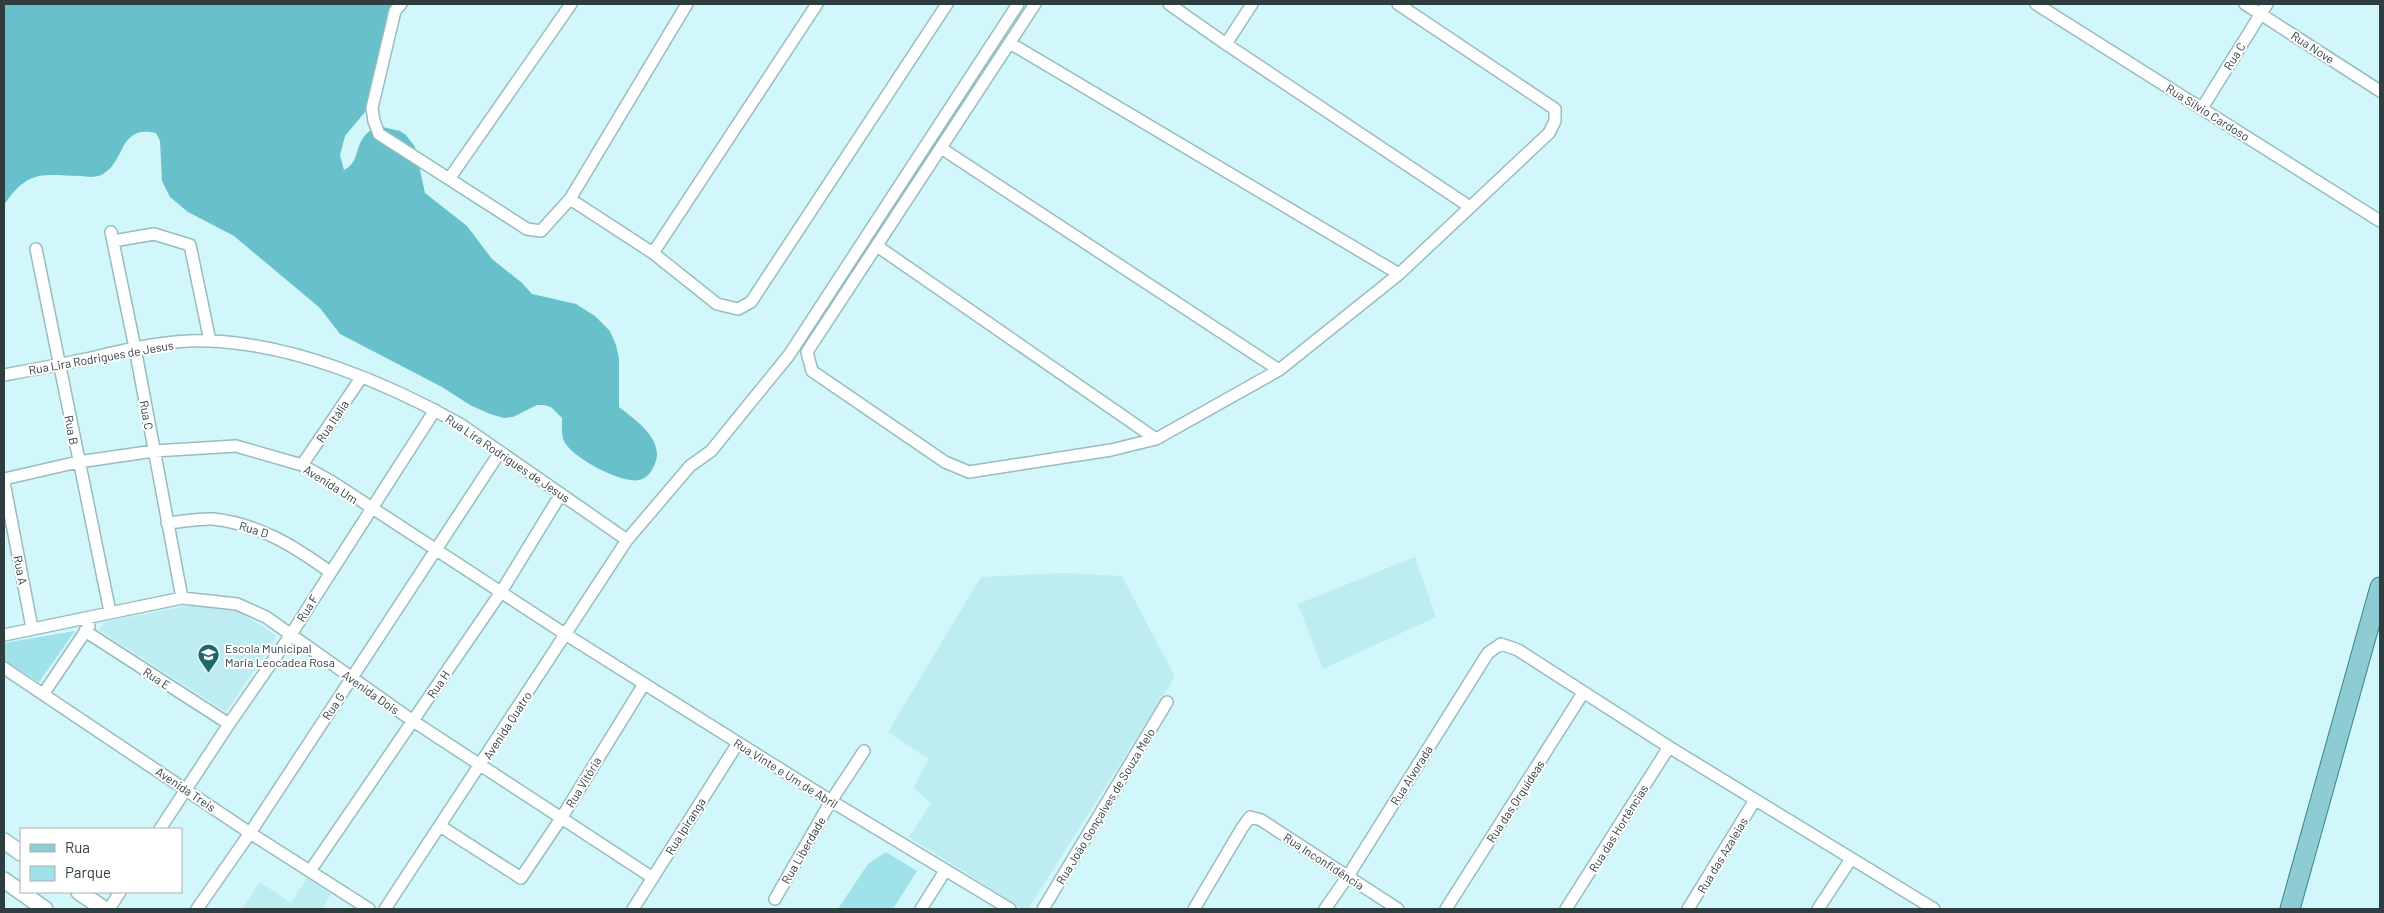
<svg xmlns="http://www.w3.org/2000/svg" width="2384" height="913" font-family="Barlow,sans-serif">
<rect width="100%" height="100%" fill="#d1f7fa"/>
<path fill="#bdecf1" d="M 1415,557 L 1436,617 L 1323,669 L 1298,604 Z
M 1064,573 L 1122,576 L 1175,677 L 1028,909 L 1023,909 L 909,837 L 931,803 L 913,788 L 929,759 L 888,732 L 981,577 Z
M 191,605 L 216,605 L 242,613 L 277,636 L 226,712 L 99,630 L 104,622 Z
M 307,878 L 331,894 L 322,909 L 242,909 L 260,882 L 291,903 Z"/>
<path fill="#9fe2e9" d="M 75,631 L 39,682 L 4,660 L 4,643 Z
M 886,852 L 917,871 L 893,909 L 838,909 L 868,864 Z"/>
<path fill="#68c1ca" d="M 4,4 L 398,4 L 375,100 L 345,136 L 340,155 L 344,170 C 364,160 350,139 378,126 L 400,131 L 406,135 L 415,147 L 425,193 L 467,226 L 492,259 L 522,283 L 532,294 L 576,304 L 595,316 L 610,331 L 616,345 L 619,359 L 619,407 C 637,421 668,442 653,468 C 650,474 646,478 639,480 C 621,484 571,457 564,441 C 561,434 562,425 562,418 L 551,407 L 544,405 L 537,405 L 513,417 L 504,418 L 490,414 L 470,405 L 442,387 L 340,334 L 320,308 L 234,236 L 188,212 L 170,197 L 162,181 L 160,141 L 156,133 C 118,125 126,161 103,174 C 96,178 88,177 81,176 C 42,175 28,169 4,205 Z"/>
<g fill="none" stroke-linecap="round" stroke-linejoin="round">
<defs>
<path id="minor" d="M 401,4 L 395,11 L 372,108 L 374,121 L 379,134 L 527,229 L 541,231 L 570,199 L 653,253 L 717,304 L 738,309 L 751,302 L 947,4
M 1035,4 L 807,352 L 812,371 L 945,462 L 969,472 L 1111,450 L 1156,439 L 1279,370 L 1399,274 L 1549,133 L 1555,121 L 1555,109 L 1398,4
M 1169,4 L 1226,44 L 1470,207
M 2036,4 L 2380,221
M 2245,4 L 2380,91
M 1010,43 L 1399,274
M 1226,44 L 1252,4
M 2202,108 L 2267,4
M 941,148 L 1279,370
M 449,179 L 571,4
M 570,199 L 687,4
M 111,232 L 135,348 L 182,598
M 113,241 L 154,234 L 190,245 L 210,341
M 877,246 L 1156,439
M 36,249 L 110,612
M 653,253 L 817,4
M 4,375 C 31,370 58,365 86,359 C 126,350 168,339 209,341 C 294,344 387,383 460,424 L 627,540
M 302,465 L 361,378
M 4,479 L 78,462 L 154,451 L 236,446 L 302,465 L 334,483 L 565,634 L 831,801 L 1010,909
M 4,482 L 32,628
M 167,523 C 182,522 199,518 213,519 C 259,524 294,546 330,572
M 85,631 L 229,724
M 4,635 L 182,598 L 237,604 L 266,617 L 413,721 L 653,878
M 4,668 L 250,833 L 369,909
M 44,693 L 89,626
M 440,826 L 521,878 L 562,817 L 644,684
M 160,829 L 229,724 L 290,636 L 435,410
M 310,871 L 501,592 L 561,494
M 775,899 L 831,801 L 864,751
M 109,909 L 120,892
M 197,909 L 250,833 L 500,452
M 385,909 L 627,540 L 690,466 L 711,451 L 789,355 L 1018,4
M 633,909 L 738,743
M 921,909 L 945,871
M 1043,909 L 1167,702
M 1194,909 L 1242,828 L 1250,817 L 1261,820 L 1398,909
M 1325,909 L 1348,876 L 1488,653 L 1501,644 L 1518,650 L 1669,747 L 1934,909
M 1446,909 L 1583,693
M 1566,909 L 1669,747
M 1688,909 L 1755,800
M 1818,909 L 1851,859"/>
<path id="tertiary" d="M 4,841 L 21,853
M 4,880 L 45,909
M 79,892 L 104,909"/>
<path id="primary" d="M 2290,909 L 2380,587"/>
</defs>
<use href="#minor" stroke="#98bcbf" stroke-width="14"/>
<use href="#tertiary" stroke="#98bcbf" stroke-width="18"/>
<use href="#primary" stroke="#3a848b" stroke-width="21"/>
<use href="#minor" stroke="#fff" stroke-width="11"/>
<use href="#tertiary" stroke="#fff" stroke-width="15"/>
<use href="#primary" stroke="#8dccd2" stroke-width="19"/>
</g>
<defs>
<symbol id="school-pin" viewBox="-11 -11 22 30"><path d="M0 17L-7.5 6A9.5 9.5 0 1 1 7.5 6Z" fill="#1c686f" stroke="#fff"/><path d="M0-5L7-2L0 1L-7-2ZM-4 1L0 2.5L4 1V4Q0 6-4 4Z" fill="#fff"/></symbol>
</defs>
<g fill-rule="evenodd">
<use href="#school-pin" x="196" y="642" width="25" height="34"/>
</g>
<g text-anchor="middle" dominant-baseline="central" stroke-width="4" stroke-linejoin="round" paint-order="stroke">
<g font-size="12" fill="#2e3d3f" stroke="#fff">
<text transform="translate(2313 47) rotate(33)">Rua Nove</text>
<text transform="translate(2234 56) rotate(-58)">Rua C</text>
<text transform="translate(2208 112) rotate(32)">Rua Silvio Cardoso</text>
<text transform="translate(101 357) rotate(-10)">Rua Lira Rodrigues de Jesus</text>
<text transform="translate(147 415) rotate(80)">Rua C</text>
<text transform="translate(332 421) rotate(-56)">Rua Itália</text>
<text transform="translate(72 430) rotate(79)">Rua B</text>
<text transform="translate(508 458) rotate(34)">Rua Lira Rodrigues de Jesus</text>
<text transform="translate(331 484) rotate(32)">Avenida Um</text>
<text transform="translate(254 529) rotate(17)">Rua D</text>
<text transform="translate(21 570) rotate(79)">Rua A</text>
<text transform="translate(307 608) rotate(-58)">Rua F</text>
<text transform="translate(157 678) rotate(33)">Rua E</text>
<text transform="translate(438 684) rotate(-56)">Rua H</text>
<text transform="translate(371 692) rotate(35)">Avenida Dois</text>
<text transform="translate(333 706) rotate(-56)">Rua G</text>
<text transform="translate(507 725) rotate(-57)">Avenida Quatro</text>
<text transform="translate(786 773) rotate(32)">Rua Vinte e Um de Abril</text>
<text transform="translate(1411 775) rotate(-58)">Rua Alvorada</text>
<text transform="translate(583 782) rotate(-59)">Rua Vitória</text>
<text transform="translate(186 789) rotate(34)">Avenida Treis</text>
<text transform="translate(1515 801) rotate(-57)">Rua das Orquídeas</text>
<text transform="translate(1105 806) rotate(-59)">Rua João Gonçalves de Souza Melo</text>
<text transform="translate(685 826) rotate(-58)">Rua Ipiranga</text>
<text transform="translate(1618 828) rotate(-58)">Rua das Hortências</text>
<text transform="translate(803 850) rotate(-60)">Rua Liberdade</text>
<text transform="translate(1722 855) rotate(-59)">Rua das Azaleias</text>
<text transform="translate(1324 861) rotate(33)">Rua Inconfidência</text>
</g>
<g font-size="12" fill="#2e3d3f" stroke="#fff" text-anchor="start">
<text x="225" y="648">Escola Municipal<tspan x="225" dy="14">Maria Leocadea Rosa</tspan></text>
</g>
</g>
<rect width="2384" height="913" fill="none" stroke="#2e3d3f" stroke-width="10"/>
<rect x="20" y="828" width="162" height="65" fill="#ffffff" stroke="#abb1b2"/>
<rect x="30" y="844" width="25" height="8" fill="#8dccd2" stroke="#abb1b2"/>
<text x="65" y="853" font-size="15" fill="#2e3d3f">Rua</text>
<rect x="30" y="866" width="25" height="15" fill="#9fe2e9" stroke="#abb1b2"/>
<text x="65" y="878" font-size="15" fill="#2e3d3f">Parque</text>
</svg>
